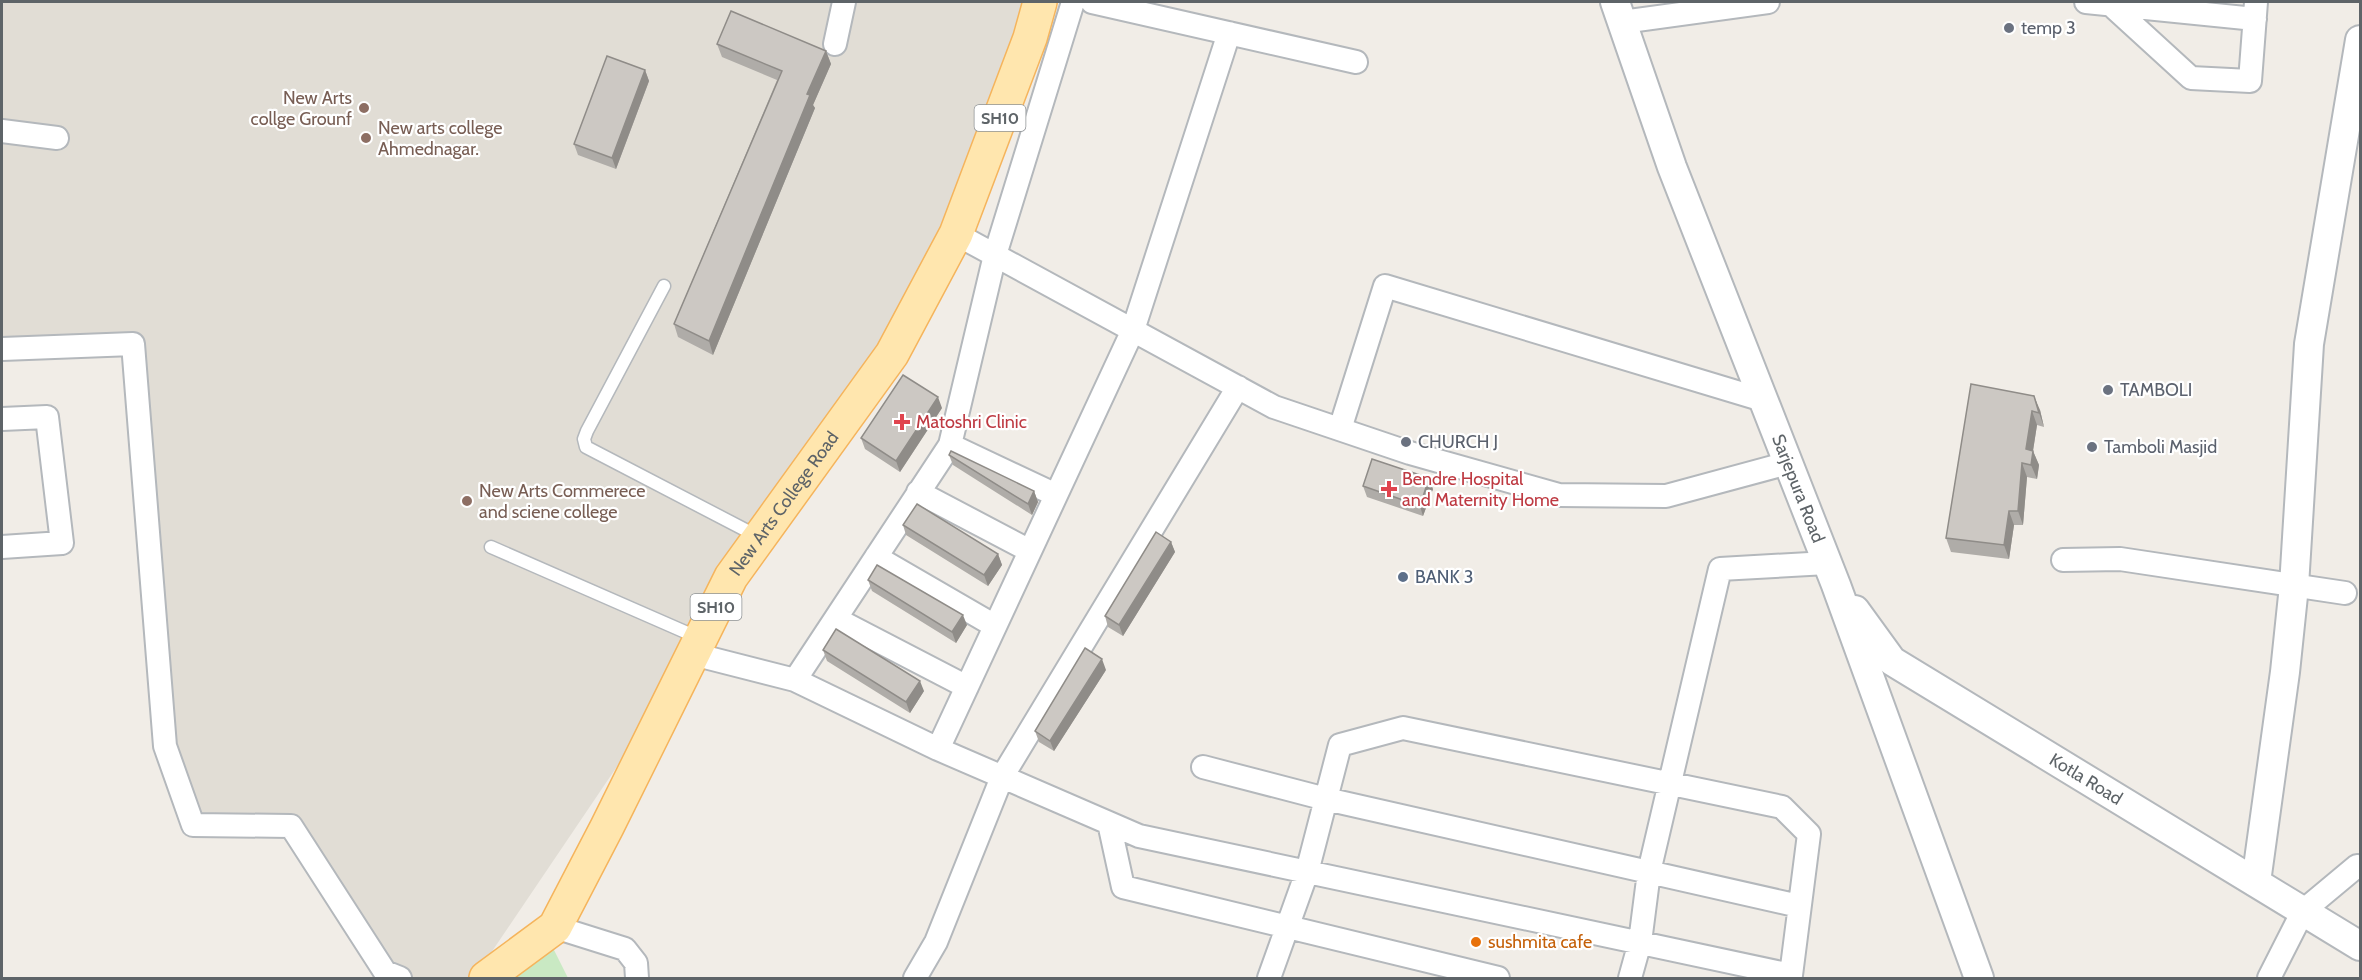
<svg xmlns="http://www.w3.org/2000/svg" width="2362" height="980" font-family="Cabin,sans-serif">
<rect width="100%" height="100%" fill="#f1ede7"/>
<path fill="#e1ddd5" d="M 2,2 L 1035,2 L 956,234 L 693,654 L 474,978 L 400,978 L 291,826 L 193,825 L 165,746 L 133,345 L 2,349 Z"/>
<path fill="#c9e9c3" d="M 546,934 L 568,978 L 496,978 Z"/>
<g fill="none" stroke-linecap="round" stroke-linejoin="round">
<defs>
<path id="service" d="M 664,286 L 587,431 L 584,439 L 586,447 L 759,537
M 491,547 L 699,638"/>
<path id="minor" d="M 1092,2 L 1356,62
M 2086,2 L 2255,19
M 2110,4 L 2191,78 L 2250,81 L 2256,2
M 1622,22 L 1768,2
M 835,44 L 844,2
M 2,131 L 57,138
M 956,234 L 1274,407 L 1410,453 L 1559,495 L 1666,496 L 1788,463
M 2,349 L 133,344 L 165,746 L 193,825 L 291,826 L 385,972 L 400,978
M 2,419 L 47,417 L 62,543 L 2,547
M 1340,429 L 1385,286 L 1763,400
M 950,445 L 1056,495
M 918,492 L 1030,551
M 876,557 L 995,626
M 2063,560 L 2120,559 L 2345,593
M 836,619 L 967,687
M 693,654 L 795,680 L 938,749 L 1139,836 L 1791,975 L 1809,834 L 1782,807 L 1403,728 L 1340,745 L 1307,872 L 1269,978
M 795,680 L 950,445 L 995,255 L 1073,2
M 938,749 L 1133,330 L 1229,33
M 1203,767 L 1326,799 L 1799,906
M 1109,823 L 1123,887 L 1498,978
M 555,927 L 625,949 L 636,963 L 637,978
M 915,978 L 936,942 L 1002,777 L 1238,387
M 1630,978 L 1640,942 L 1649,872 L 1720,569 L 1827,563
M 2269,978 L 2303,911 L 2357,866"/>
<g id="tertiary">
<path id="s1" d="M 1615,2 L 1672,167 L 1836,585 L 1979,978"/>
<path id="s2" d="M 1855,610 L 1892,661 L 2360,946"/>
<path d="M 2256,882 L 2285,672 L 2294,586 L 2309,344 L 2360,40"/>
</g>
<g id="primary">
<path id="s3" d="M 486,978 L 555,927 L 607,827 L 731,577 L 892,354 L 956,234 L 1030,38 L 1040,2"/>
</g>
</defs>
<use href="#service" stroke="#b4b8bc" stroke-width="15"/>
<use href="#minor" stroke="#b4b8bc" stroke-width="26"/>
<use href="#tertiary" stroke="#b4b8bc" stroke-width="32"/>
<use href="#primary" stroke="#f5b45c" stroke-width="36"/>
<use href="#service" stroke="#fff" stroke-width="12"/>
<use href="#minor" stroke="#fff" stroke-width="22"/>
<use href="#tertiary" stroke="#fff" stroke-width="28"/>
<use href="#primary" stroke="#ffe6ae" stroke-width="33"/>
</g>
<path fill="#afaca8" d="M 717,44 L 826,51 L 831,64 L 813,105 L 815,108 L 713,355 L 678,337 L 674,324 L 777,80 L 722,57 Z
M 645,70 L 649,81 L 616,169 L 578,155 L 574,144 Z
M 1971,384 L 2040,410 L 2044,427 L 2037,425 L 2033,451 L 2039,465 L 2037,479 L 2027,477 L 2023,525 L 2014,525 L 2009,559 L 1951,552 L 1946,538 Z
M 942,408 L 900,472 L 865,449 L 861,438 Z
M 949,455 L 1034,491 L 1038,502 L 1032,515 L 953,465 Z
M 1363,486 L 1433,489 L 1423,516 L 1367,497 Z
M 903,525 L 998,554 L 1002,565 L 988,586 L 906,535 Z
M 1171,542 L 1175,552 L 1123,636 L 1108,627 L 1105,616 Z
M 868,580 L 967,625 L 956,643 L 872,591 Z
M 823,650 L 924,691 L 910,713 L 827,661 Z
M 1106,670 L 1054,751 L 1039,742 L 1035,731 Z"/>
<path fill="#8f8c88" d="M 826,51 L 831,64 L 813,105 L 815,108 L 713,355 L 709,341 L 807,94 Z
M 645,70 L 649,81 L 616,169 L 612,158 Z
M 2034,396 L 2040,410 L 2044,427 L 2039,413 Z
M 938,397 L 942,408 L 900,472 L 896,461 Z
M 2032,411 L 2037,425 L 2031,463 L 2026,449 Z
M 2033,451 L 2039,465 L 2037,479 L 2031,465 Z
M 2022,463 L 2027,477 L 2023,525 L 2018,511 Z
M 1429,478 L 1433,489 L 1423,516 L 1420,506 Z
M 1034,491 L 1038,502 L 1032,515 L 1028,504 Z
M 2009,511 L 2014,525 L 2009,559 L 2004,545 Z
M 1171,542 L 1175,552 L 1123,636 L 1119,625 Z
M 998,554 L 1002,565 L 988,586 L 984,575 Z
M 963,615 L 967,625 L 956,643 L 952,632 Z
M 1102,659 L 1106,670 L 1054,751 L 1050,741 Z
M 920,681 L 924,691 L 910,713 L 906,702 Z"/>
<path fill="#ccc8c3" stroke="#8f8c88" stroke-width="1.5" d="M 731,11 L 826,51 L 807,94 L 810,95 L 709,341 L 674,324 L 782,71 L 717,44 Z
M 607,56 L 645,70 L 612,158 L 574,144 Z
M 903,375 L 938,397 L 896,461 L 861,438 Z
M 1971,384 L 2034,396 L 2039,413 L 2032,411 L 2026,449 L 2033,451 L 2031,465 L 2022,463 L 2018,511 L 2009,511 L 2004,545 L 1946,538 Z
M 951,451 L 1034,491 L 1028,504 L 949,455 Z
M 1372,459 L 1429,478 L 1420,506 L 1363,486 Z
M 917,504 L 998,554 L 984,575 L 903,525 Z
M 1156,532 L 1171,542 L 1119,625 L 1105,616 Z
M 877,565 L 963,615 L 952,632 L 868,580 Z
M 836,629 L 920,681 L 906,702 L 823,650 Z
M 1085,648 L 1102,659 L 1050,741 L 1035,731 Z"/>
<g fill="#6b7280" stroke="#fff" stroke-width="2">
<circle cx="2009" cy="28" r="6"/>
<circle cx="2108" cy="390" r="6"/>
<circle cx="1406" cy="442" r="6"/>
<circle cx="2092" cy="447" r="6"/>
</g>
<g fill="#8d6e63" stroke="#fff" stroke-width="2">
<circle cx="364" cy="108" r="6"/>
<circle cx="366" cy="138" r="6"/>
<circle cx="467" cy="501" r="6"/>
</g>
<g fill="#e0444e" stroke="#fff" stroke-width="2">
<path d="M899 413h6v6h6v6h-6v6h-6v-6h-6v-6h6z"/>
<path d="M1386 480h6v6h6v6h-6v6h-6v-6h-6v-6h6z"/>
</g>
<circle fill="#5c6f8a" stroke="#fff" stroke-width="2" cx="1403" cy="577" r="6"/>
<circle fill="#e8710a" stroke="#fff" stroke-width="2" cx="1476" cy="942" r="6"/>
<g text-anchor="middle" dominant-baseline="central" stroke-width="4.5" stroke-linejoin="round" paint-order="stroke">
<g fill="#fff" stroke="#8e9295" stroke-width="1.5">
<rect x="974.5" y="105" width="51" height="26" rx="4.5"/>
<rect x="690.5" y="594" width="51" height="26" rx="4.5"/>
</g>
<g font-size="16" font-weight="bold" fill="#5e6468">
<text x="1000" y="118">SH10</text>
<text x="716" y="607">SH10</text>
</g>
<g font-size="18" fill="#5b616d" stroke="#fff" text-anchor="start">
<text x="2021" y="28">temp 3</text>
<text x="2120" y="390">TAMBOLI</text>
<text x="1418" y="442">CHURCH J</text>
<text x="2104" y="447">Tamboli Masjid</text>
</g>
<g font-size="18" fill="#785e54" stroke="#fff" text-anchor="start">
<text x="352" y="98" text-anchor="end">New Arts<tspan x="352" dy="21">collge Grounf</tspan></text>
<text x="378" y="128">New arts college<tspan x="378" dy="21">Ahmednagar.</tspan></text>
<text x="479" y="491">New Arts Commerece<tspan x="479" dy="21">and sciene college</tspan></text>
</g>
<g font-size="18" fill="#be3a42" stroke="#fff" text-anchor="start">
<text x="916" y="422">Matoshri Clinic</text>
<text x="1402" y="479">Bendre Hospital<tspan x="1402" dy="21">and Maternity Home</tspan></text>
</g>
<g font-size="18" fill="#5e6468" stroke="#fff">
<text stroke="none"><textPath href="#s1" startOffset="520">Sarjepura Road</textPath></text>
<text stroke="none"><textPath href="#s3" startOffset="568">New Arts College Road</textPath></text>
<text stroke="none"><textPath href="#s2" startOffset="290">Kotla Road</textPath></text>
</g>
<g font-size="18" fill="#4e5e75" stroke="#fff" text-anchor="start">
<text x="1415" y="577">BANK 3</text>
</g>
<g font-size="18" fill="#c56008" stroke="#fff" text-anchor="start">
<text x="1488" y="942">sushmita cafe</text>
</g>
</g>
<rect width="2362" height="980" fill="none" stroke="#5e6468" stroke-width="6"/>
</svg>
